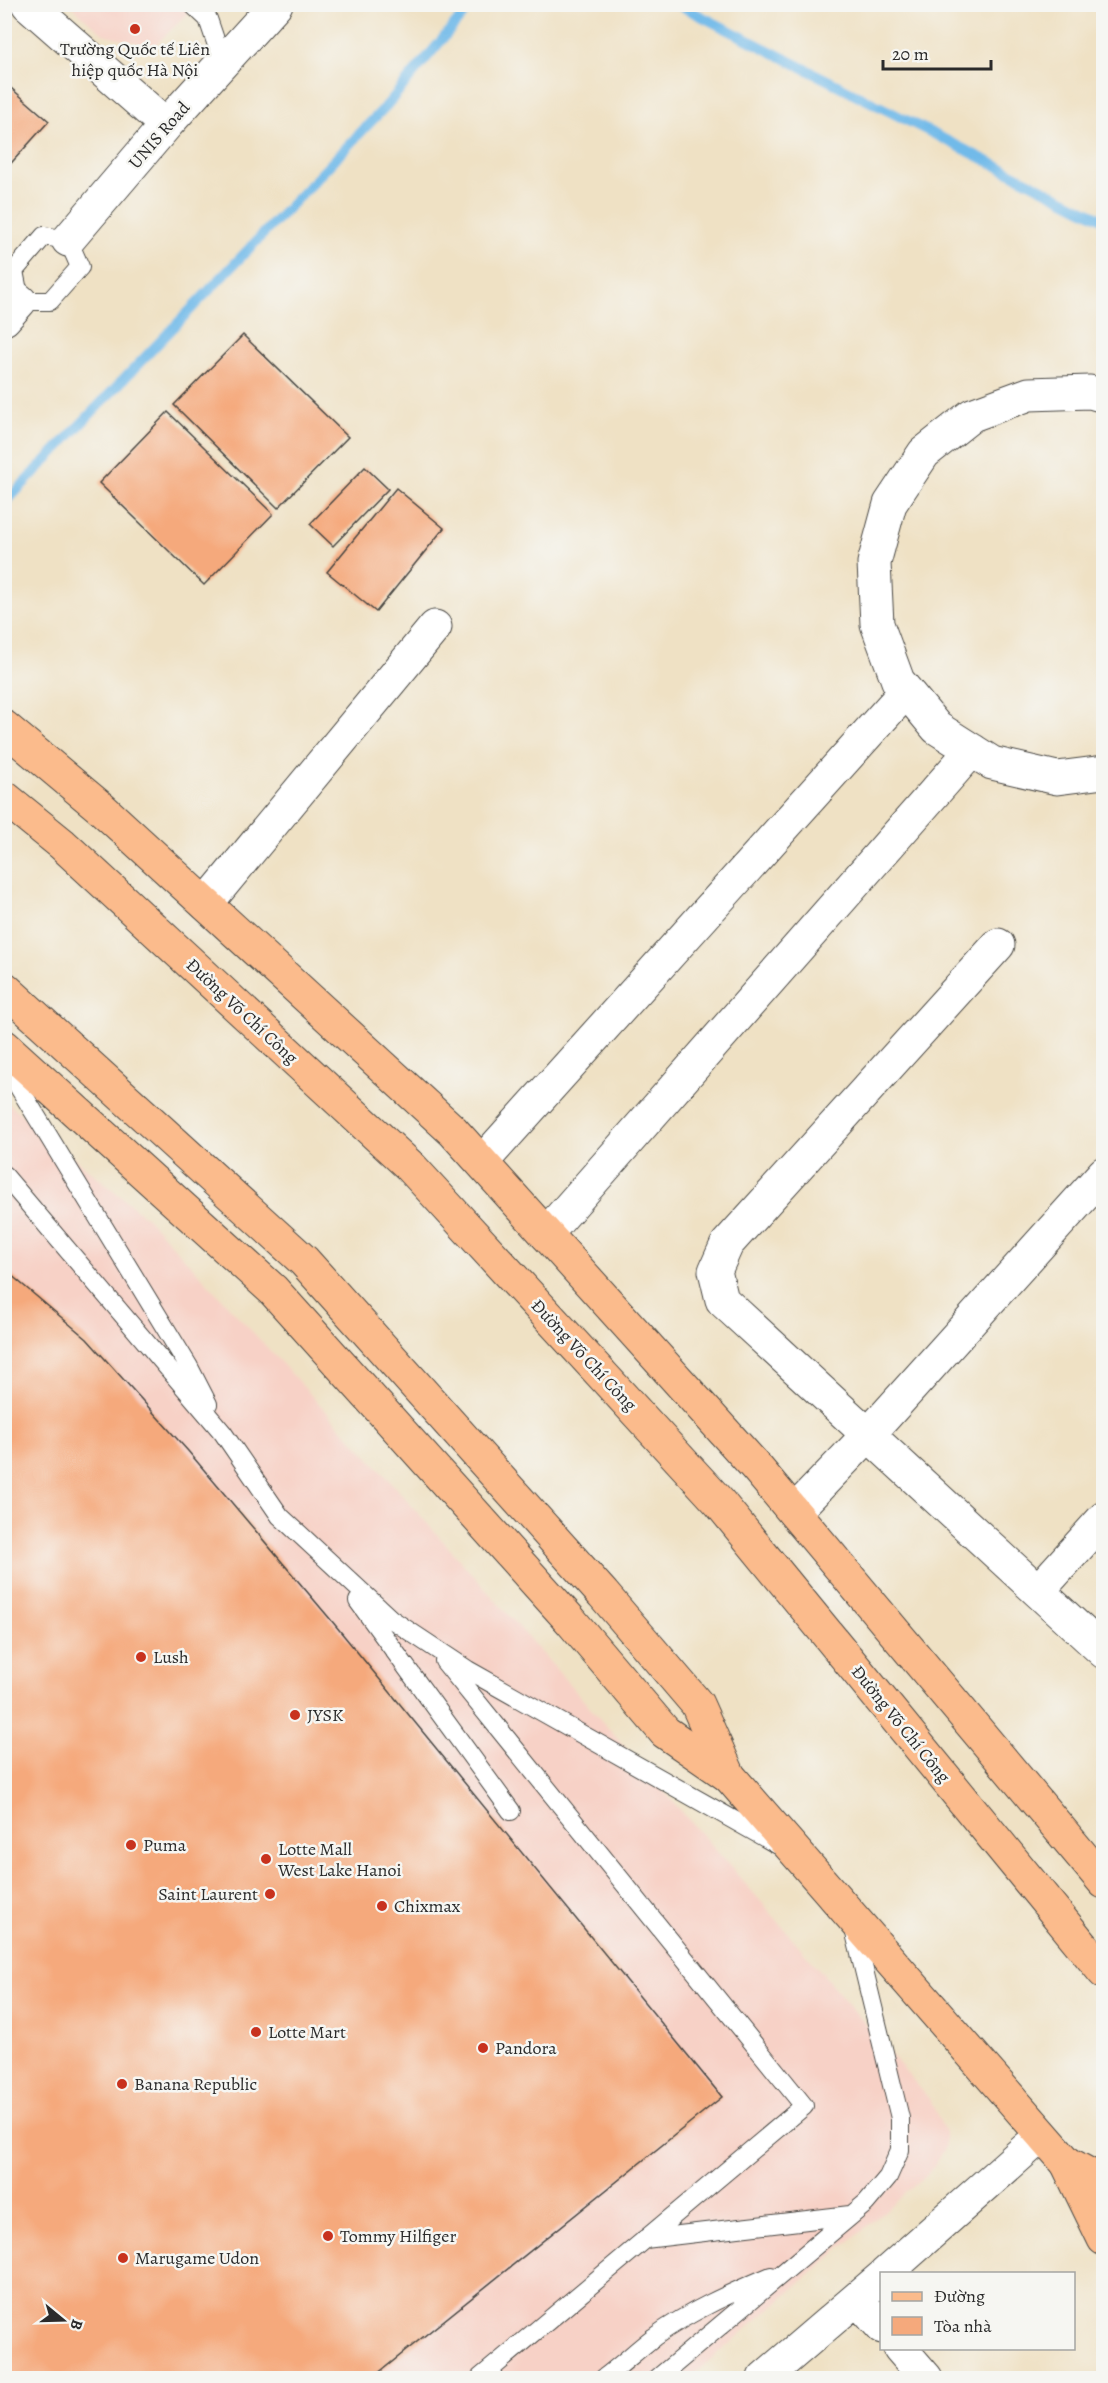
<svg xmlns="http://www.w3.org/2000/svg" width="1108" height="2383" font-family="Alegreya,serif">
<rect width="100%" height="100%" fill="#f6f6f2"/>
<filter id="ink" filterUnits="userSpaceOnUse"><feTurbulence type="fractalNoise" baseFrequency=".0167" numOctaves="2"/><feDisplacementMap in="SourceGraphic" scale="12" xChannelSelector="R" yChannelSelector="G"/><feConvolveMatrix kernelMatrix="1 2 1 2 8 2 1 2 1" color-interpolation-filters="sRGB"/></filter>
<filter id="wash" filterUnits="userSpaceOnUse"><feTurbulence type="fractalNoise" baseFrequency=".008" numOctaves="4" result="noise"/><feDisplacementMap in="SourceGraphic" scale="24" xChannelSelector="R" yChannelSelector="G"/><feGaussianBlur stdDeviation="1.35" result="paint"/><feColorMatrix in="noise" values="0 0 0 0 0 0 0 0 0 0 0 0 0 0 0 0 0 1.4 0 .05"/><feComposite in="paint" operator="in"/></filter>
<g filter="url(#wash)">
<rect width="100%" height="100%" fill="#efe1c4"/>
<path fill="#f7d1c6" d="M 70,5 L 197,5 L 153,47 L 103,34 Z
M 4,1100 L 148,1219 L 374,1463 L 765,1906 L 930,2100 L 945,2132 L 945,2148 L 929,2173 L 689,2378 L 5,2378 Z"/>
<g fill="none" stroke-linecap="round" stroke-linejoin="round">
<path stroke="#71bae9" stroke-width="10" d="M 677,4 L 1104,220
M 4,504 L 387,105 L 472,4"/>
</g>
<g id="blocks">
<path fill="#f5a97c" d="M 4,82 L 49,121 L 4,171 Z
M 243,335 L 348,437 L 278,508 L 174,405 Z
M 168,412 L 273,514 L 204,585 L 99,483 Z
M 365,467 L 388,489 L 333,546 L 310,524 Z
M 396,488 L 444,528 L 376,612 L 327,572 Z
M 4,1269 L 87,1339 L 188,1451 L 331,1620 L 722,2097 L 372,2378 L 4,2378 Z"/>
</g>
</g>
<g filter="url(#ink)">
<use href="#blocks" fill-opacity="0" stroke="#484642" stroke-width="1.5"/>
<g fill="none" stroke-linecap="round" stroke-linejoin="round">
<defs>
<path id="lane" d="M 192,4 L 208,19 L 223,63
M 44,236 L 68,240 L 80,267 L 50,301 L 20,301 L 14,271 Z
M 4,1063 L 189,1367 L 208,1404
M 4,1175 L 223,1433 L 280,1516 L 391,1619 L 468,1670 L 778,1845
M 358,1601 L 511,1811
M 444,1661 L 804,2106 L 480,2378
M 645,2239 L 850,2215
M 604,2378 C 621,2365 637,2350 654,2337 C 690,2311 731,2293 771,2276
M 658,2378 L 866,2203 L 888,2177 L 900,2150 L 900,2118 L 854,1929"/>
<path id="street" d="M 28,4 L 166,125
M 68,240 L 166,125 L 276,4
M 4,288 L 20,301 L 4,319
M 1104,396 L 1090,392 L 1029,394 L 972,415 L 924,453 L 890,504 L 874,563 L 877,624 L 898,681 L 937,728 L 992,763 L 1057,778 L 1104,772
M 206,904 L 435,627
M 998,945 L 727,1244 L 715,1271 L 722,1300 L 1104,1652
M 482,1162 L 906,691
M 546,1234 L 972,750
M 794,1512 L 869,1434 L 1104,1173
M 1038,1591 L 1104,1518
M 885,2274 L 1042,2135
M 857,2299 L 882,2327
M 900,2348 L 926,2378
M 764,2378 L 882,2277"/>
<path id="primary" d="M 4,727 L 101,808 L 453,1131 L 756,1467 L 1104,1882
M 4,1046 L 273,1290 L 571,1621 L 665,1732 L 729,1776
M 1067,2163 L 1104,2239"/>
<path id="highway" d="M 4,797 L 62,844 L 411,1167 L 719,1502 L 1104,1972
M 4,988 L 304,1261 L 603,1594 L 697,1704 L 729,1776 L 1067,2163 L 1104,2183"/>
</defs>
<use href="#lane" stroke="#484642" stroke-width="20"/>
<use href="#street" stroke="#484642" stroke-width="35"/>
<use href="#primary" stroke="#484642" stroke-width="35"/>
<use href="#highway" stroke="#484642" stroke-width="35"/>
<use href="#lane" stroke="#fff" stroke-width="18"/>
<use href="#street" stroke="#fff" stroke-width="33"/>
<use href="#primary" stroke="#fbbb8c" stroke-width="33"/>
<use href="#highway" stroke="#fbbb8c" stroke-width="33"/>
</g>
</g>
<g fill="#c8321e" stroke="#f6f6f2" stroke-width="2">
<circle cx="135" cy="29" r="6"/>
<circle cx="141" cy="1657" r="6"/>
<circle cx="295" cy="1715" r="6"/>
<circle cx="131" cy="1845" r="6"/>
<circle cx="266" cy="1859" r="6"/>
<circle cx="270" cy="1894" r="6"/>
<circle cx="382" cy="1906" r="6"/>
<circle cx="256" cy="2032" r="6"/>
<circle cx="483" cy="2048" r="6"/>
<circle cx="122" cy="2084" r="6"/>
<circle cx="328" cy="2236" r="6"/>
<circle cx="123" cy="2258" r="6"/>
</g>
<g text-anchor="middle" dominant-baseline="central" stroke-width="5" stroke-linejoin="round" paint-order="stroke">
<g font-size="18" fill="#2b2b2b" stroke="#f6f6f2" text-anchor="start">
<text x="135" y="49" text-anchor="middle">Trường Quốc tế Liên<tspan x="135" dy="21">hiệp quốc Hà Nội</tspan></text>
<text x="153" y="1657">Lush</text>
<text x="307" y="1715">JYSK</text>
<text x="143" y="1845">Puma</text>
<text x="278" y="1849">Lotte Mall<tspan x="278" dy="21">West Lake Hanoi</tspan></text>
<text x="258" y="1894" text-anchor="end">Saint Laurent</text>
<text x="394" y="1906">Chixmax</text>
<text x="268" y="2032">Lotte Mart</text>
<text x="495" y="2048">Pandora</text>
<text x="134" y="2084">Banana Republic</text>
<text x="340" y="2236">Tommy Hilfiger</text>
<text x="135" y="2258">Marugame Udon</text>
</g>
<g font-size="18" fill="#2b2b2b" stroke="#f6f6f2">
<text transform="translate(159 135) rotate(-49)">UNIS Road</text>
<text transform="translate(242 1011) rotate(43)">Đường Võ Chí Công</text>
<text transform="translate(584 1355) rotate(47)">Đường Võ Chí Công</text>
<text transform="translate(901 1724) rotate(51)">Đường Võ Chí Công</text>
</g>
</g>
<rect width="1108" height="2383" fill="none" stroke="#f6f6f2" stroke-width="24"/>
<rect x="880" y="2272" width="195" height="78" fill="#f6f6f2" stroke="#a5a5a2" stroke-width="1.5"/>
<rect x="892" y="2292" width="30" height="9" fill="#fbbb8c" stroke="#a5a5a2" stroke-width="1.5"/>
<text x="934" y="2302" font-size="18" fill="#2b2b2b">Đường</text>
<rect x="892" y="2317" width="30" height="18" fill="#f5a97c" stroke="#a5a5a2" stroke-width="1.5"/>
<text x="934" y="2332" font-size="18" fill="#2b2b2b">Tòa nhà</text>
<g transform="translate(63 2320) rotate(109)" stroke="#f6f6f2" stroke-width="4.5" paint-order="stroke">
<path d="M0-4.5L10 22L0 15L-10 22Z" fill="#2b2b2b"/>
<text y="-9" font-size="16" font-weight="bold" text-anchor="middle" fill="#2b2b2b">B</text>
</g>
<path d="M883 60v9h108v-9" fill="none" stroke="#2b2b2b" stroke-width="3"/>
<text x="892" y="60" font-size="18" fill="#2b2b2b" stroke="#f6f6f2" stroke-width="4.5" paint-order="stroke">20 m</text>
</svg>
